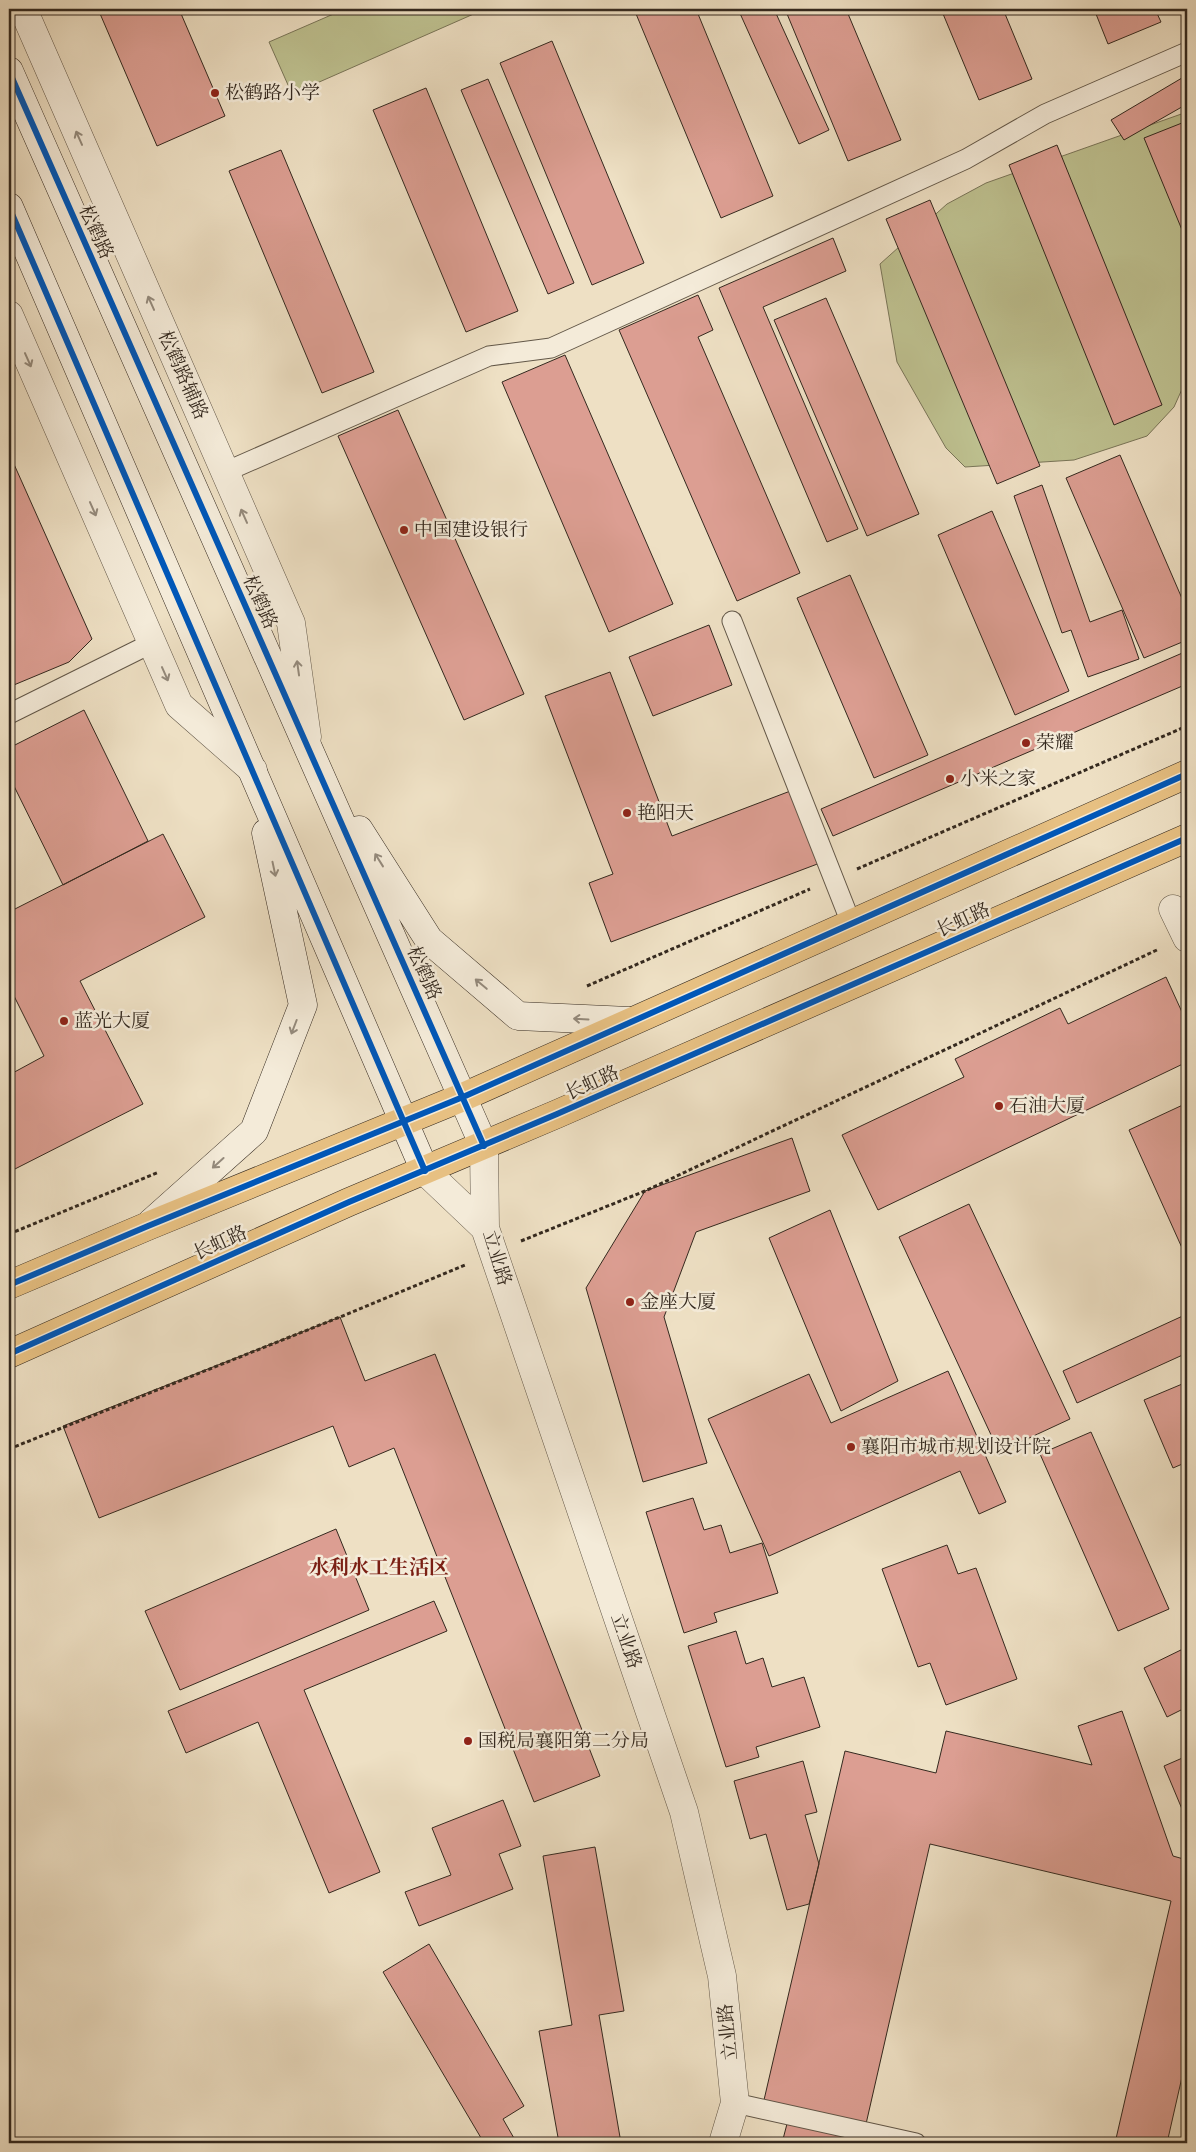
<svg xmlns="http://www.w3.org/2000/svg" width="1196" height="2152" font-family="'Libre Bodoni','Noto Serif SC',serif">
<rect width="100%" height="100%" fill="#eee0c4"/>
<filter id="stains"><feTurbulence type="fractalNoise" baseFrequency=".004" numOctaves="4"/><feColorMatrix values="0 0 0 0 .2 0 0 0 0 .09 0 0 0 0 .02 0 0 0 .5 -.17"/></filter>
<radialGradient id="worn" r=".72"><stop offset=".6" stop-color="#630" stop-opacity="0"/><stop offset="1" stop-color="#630" stop-opacity=".3"/></radialGradient>
<path fill="#bec190" stroke="#797558" d="M 345,9 L 485,9 L 292,94 L 269,42 Z
M 1187,112 L 1187,378 L 1174,407 L 1147,436 L 1074,460 L 965,467 L 946,448 L 897,362 L 880,264 L 947,204 L 986,183 Z"/>
<path fill="#dc9e92" stroke="#34291f" d="M 98,9 L 179,9 L 225,116 L 157,146 Z
M 634,9 L 696,9 L 773,196 L 721,218 Z
M 738,9 L 774,9 L 829,130 L 799,144 Z
M 785,9 L 846,9 L 901,140 L 848,161 Z
M 941,9 L 1003,9 L 1032,79 L 979,100 Z
M 1094,9 L 1155,9 L 1161,22 L 1108,44 Z
M 552,41 L 644,263 L 592,285 L 500,63 Z
M 1187,75 L 1187,104 L 1124,140 L 1111,120 Z
M 488,79 L 574,283 L 548,294 L 461,90 Z
M 426,88 L 518,311 L 466,332 L 373,110 Z
M 1187,121 L 1187,242 L 1144,138 Z
M 1057,145 L 1162,405 L 1114,425 L 1009,165 Z
M 281,150 L 374,372 L 322,393 L 229,171 Z
M 930,200 L 1040,466 L 997,484 L 886,219 Z
M 833,238 L 846,271 L 763,307 L 858,529 L 827,542 L 719,288 Z
M 698,295 L 713,330 L 698,337 L 800,573 L 737,601 L 619,330 Z
M 826,298 L 919,514 L 867,536 L 774,320 Z
M 565,355 L 673,604 L 609,632 L 502,382 Z
M 398,410 L 524,694 L 464,720 L 338,436 Z
M 9,453 L 92,639 L 69,662 L 9,687 Z
M 1120,455 L 1187,610 L 1187,640 L 1144,658 L 1066,478 Z
M 1042,485 L 1090,622 L 1122,610 L 1139,659 L 1088,677 L 1071,630 L 1062,633 L 1014,496 Z
M 992,511 L 1069,691 L 1015,715 L 938,535 Z
M 850,575 L 928,755 L 874,778 L 797,598 Z
M 709,625 L 732,685 L 653,716 L 629,657 Z
M 1187,651 L 1187,684 L 833,836 L 821,809 Z
M 610,672 L 672,836 L 793,790 L 820,863 L 611,942 L 589,883 L 613,874 L 545,696 Z
M 84,710 L 148,841 L 63,885 L 9,776 L 9,748 Z
M 163,834 L 205,917 L 80,981 L 143,1104 L 9,1172 L 9,1075 L 44,1056 L 9,986 L 9,912 Z
M 1166,977 L 1187,1023 L 1187,1062 L 878,1210 L 842,1135 L 964,1077 L 955,1059 L 1060,1008 L 1068,1024 Z
M 1187,1103 L 1187,1259 L 1129,1130 Z
M 792,1138 L 810,1191 L 696,1232 L 664,1317 L 707,1463 L 643,1482 L 586,1288 L 645,1191 Z
M 969,1204 L 1070,1419 L 999,1452 L 899,1237 Z
M 830,1210 L 898,1381 L 841,1411 L 769,1238 Z
M 1187,1314 L 1187,1353 L 1077,1403 L 1063,1371 Z
M 340,1317 L 365,1381 L 435,1354 L 600,1776 L 534,1802 L 394,1448 L 349,1467 L 333,1426 L 99,1518 L 63,1426 Z
M 948,1371 L 1006,1502 L 979,1514 L 960,1471 L 769,1556 L 708,1419 L 809,1374 L 831,1423 Z
M 1187,1382 L 1187,1462 L 1173,1468 L 1144,1400 Z
M 1091,1432 L 1169,1609 L 1118,1631 L 1040,1454 Z
M 693,1498 L 704,1530 L 721,1525 L 730,1553 L 762,1543 L 778,1593 L 714,1613 L 717,1622 L 684,1633 L 646,1512 Z
M 336,1529 L 369,1610 L 180,1690 L 145,1611 Z
M 947,1545 L 958,1574 L 976,1568 L 1017,1679 L 946,1705 L 930,1663 L 918,1667 L 882,1569 Z
M 434,1601 L 447,1631 L 304,1690 L 380,1872 L 329,1893 L 258,1722 L 186,1753 L 168,1711 Z
M 736,1631 L 746,1664 L 763,1658 L 772,1687 L 804,1677 L 820,1727 L 756,1747 L 759,1757 L 726,1767 L 688,1646 Z
M 1187,1647 L 1187,1707 L 1167,1717 L 1144,1668 Z
M 1122,1711 L 1173,1856 L 1187,1860 L 1187,2055 L 1167,2143 L 1115,2143 L 1171,1901 L 930,1844 L 866,2124 L 764,2100 L 845,1751 L 936,1773 L 946,1731 L 1092,1765 L 1078,1726 Z
M 1187,1756 L 1187,1821 L 1164,1766 Z
M 803,1761 L 817,1812 L 805,1815 L 819,1864 L 809,1904 L 787,1910 L 766,1834 L 750,1839 L 734,1781 Z
M 503,1800 L 521,1846 L 499,1854 L 513,1889 L 419,1926 L 405,1892 L 451,1875 L 432,1828 Z
M 595,1847 L 624,2011 L 599,2015 L 621,2143 L 559,2143 L 539,2031 L 572,2025 L 543,1856 Z
M 429,1944 L 524,2106 L 503,2119 L 515,2140 L 509,2143 L 484,2143 L 383,1972 Z
M 788,2120 L 877,2143 L 782,2143 Z"/>
<g fill="none" stroke-linecap="round" stroke-linejoin="round">
<defs>
<path id="service" d="M 225,472 L 489,356 L 551,348 L 966,159 L 1045,114 L 1187,52
M 732,621 L 851,923
M 9,714 L 152,643
M 735,2103 L 916,2143"/>
<path id="minor" d="M 1173,909 L 1187,938"/>
<path id="tertiary" d="M 23,9 L 291,623 L 307,737
M 9,315 L 179,705 L 253,770
M 484,1146 L 485,1228 L 684,1812 L 722,1976 L 735,2103 L 723,2143
M 425,1171 L 485,1228"/>
<path id="secondary" d="M 9,71 L 484,1146
M 9,207 L 425,1171
M 359,830 L 429,940 L 518,1016 L 629,1021
M 151,1223 L 254,1131 L 303,1005 L 266,833"/>
<path id="trunk" d="M 9,1285 L 148,1226 L 463,1097 L 1187,774
M 9,1354 L 349,1202 L 557,1114 L 1187,838"/>
</defs>
<use href="#service" stroke="#625748" stroke-width="21"/>
<use href="#minor" stroke="#625748" stroke-width="29"/>
<use href="#tertiary" stroke="#625748" stroke-width="29"/>
<use href="#secondary" stroke="#34291f" stroke-width="29"/>
<use href="#trunk" stroke="#34291f" stroke-width="29"/>
<path stroke="#34291f" stroke-width="3" stroke-dasharray="4 2.5" stroke-linecap="butt" d="M 857,869 L 1187,726
M 587,986 L 810,889
M 9,1234 L 159,1172
M 521,1241 L 645,1191 L 1159,949
M 9,1449 L 340,1317 L 465,1265"/>
<use href="#service" stroke="#f4ebd9" stroke-width="19"/>
<use href="#minor" stroke="#f4ebd9" stroke-width="28"/>
<use href="#tertiary" stroke="#f4ebd9" stroke-width="28"/>
<use href="#secondary" stroke="#f4ebd9" stroke-width="28"/>
<use href="#trunk" stroke="#e7c082" stroke-width="28"/>
<defs>
<path id="cycleway" d="M 9,71 L 484,1146
M 9,207 L 425,1171
M 9,1285 L 148,1226 L 463,1097 L 1187,774
M 9,1354 L 349,1202 L 557,1114 L 1187,838"/>
</defs>
<use href="#cycleway" stroke="#f4ebd9" stroke-width="9"/>
<use href="#cycleway" stroke="#0057b8" stroke-width="6"/>
</g>
<defs><path id="oneway-shaft" d="M-6 0H5M1.5-3L5.5 0L1.5 3" fill="none" stroke-width="1.6" stroke-linecap="round" stroke-linejoin="round" transform="scale(1.25)"/></defs>
<g stroke="#948a7c">
<use href="#oneway-shaft" transform="translate(79 138) rotate(-114)"/>
<use href="#oneway-shaft" transform="translate(151 303) rotate(-114)"/>
<use href="#oneway-shaft" transform="translate(28 360) rotate(66)"/>
<use href="#oneway-shaft" transform="translate(93 509) rotate(66)"/>
<use href="#oneway-shaft" transform="translate(244 516) rotate(-114)"/>
<use href="#oneway-shaft" transform="translate(298 668) rotate(-98)"/>
<use href="#oneway-shaft" transform="translate(165 674) rotate(66)"/>
<use href="#oneway-shaft" transform="translate(379 860) rotate(-122)"/>
<use href="#oneway-shaft" transform="translate(274 869) rotate(78)"/>
<use href="#oneway-shaft" transform="translate(481 984) rotate(-140)"/>
<use href="#oneway-shaft" transform="translate(581 1019) rotate(-177)"/>
<use href="#oneway-shaft" transform="translate(294 1027) rotate(111)"/>
<use href="#oneway-shaft" transform="translate(218 1163) rotate(138)"/>
</g>
<g fill="#8f2418" stroke="#f4ebd9" stroke-width="2">
<circle cx="215" cy="93" r="5"/>
<circle cx="404" cy="530" r="5"/>
<circle cx="1026" cy="743" r="5"/>
<circle cx="950" cy="779" r="5"/>
<circle cx="627" cy="813" r="5"/>
<circle cx="64" cy="1021" r="5"/>
<circle cx="999" cy="1106" r="5"/>
<circle cx="630" cy="1302" r="5"/>
<circle cx="851" cy="1447" r="5"/>
<circle cx="468" cy="1741" r="5"/>
</g>
<g text-anchor="middle" dominant-baseline="central" stroke-width="5" stroke-linejoin="round" paint-order="stroke">
<g font-size="19" fill="#34291f" stroke="#f4ebd9" text-anchor="start">
<text x="225" y="93">松鹤路小学</text>
<text x="414" y="530">中国建设银行</text>
<text x="1036" y="743">荣耀</text>
<text x="960" y="779">小米之家</text>
<text x="637" y="813">艳阳天</text>
<text x="74" y="1021">蓝光大厦</text>
<text x="1009" y="1106">石油大厦</text>
<text x="640" y="1302">金座大厦</text>
<text x="861" y="1447">襄阳市城市规划设计院</text>
<text x="478" y="1741">国税局襄阳第二分局</text>
</g>
<g font-size="19" fill="#34291f" stroke="#f4ebd9">
<text transform="translate(96 232) rotate(66)">松鹤路</text>
<text transform="translate(183 375) rotate(66)">松鹤路辅路</text>
<text transform="translate(260 602) rotate(66)">松鹤路</text>
<text transform="translate(963 920) rotate(-24)">长虹路</text>
<text transform="translate(424 973) rotate(66)">松鹤路</text>
<text transform="translate(592 1083) rotate(-24)">长虹路</text>
<text transform="translate(220 1243) rotate(-24)">长虹路</text>
<text transform="translate(497 1258) rotate(73)">立业路</text>
<text transform="translate(626 1641) rotate(71)">立业路</text>
<text transform="translate(728 2032) rotate(-96)">立业路</text>
</g>
<g font-size="20" font-weight="bold" fill="#7a1f14" stroke="#f4ebd9">
<text x="379" y="1568">水利水工生活区</text>
</g>
</g>
<rect width="1196" height="2152" fill="none" stroke="#eee0c4" stroke-width="30"/>
<rect x="10" y="10" width="1176" height="2132" fill="none" stroke="#34291f" stroke-width="2.5"/>
<rect x="15" y="15" width="1166" height="2122" fill="none" stroke="#34291f"/>
<rect width="100%" height="100%" filter="url(#stains)"/>
<rect width="100%" height="100%" fill="url(#worn)"/>
</svg>
